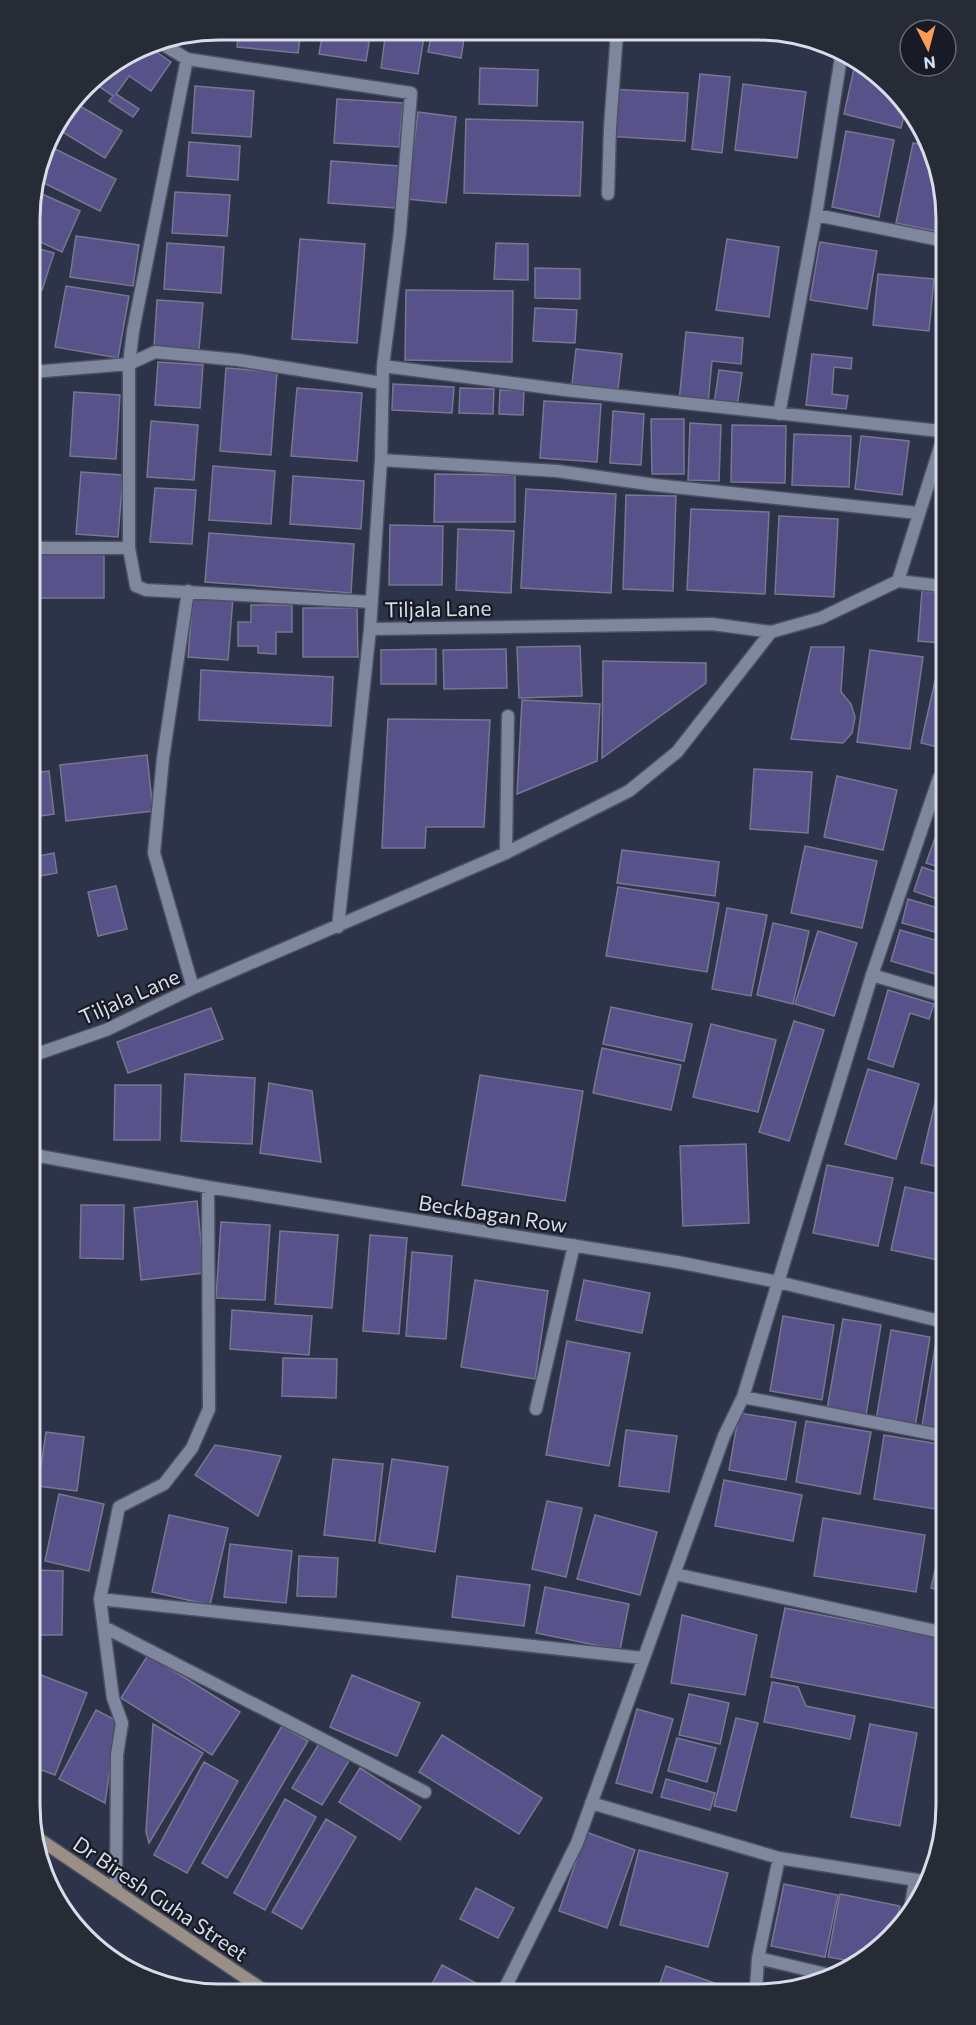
<svg xmlns="http://www.w3.org/2000/svg" width="976" height="2025" font-family="Commissioner,sans-serif">
<rect width="100%" height="100%" fill="#2d3348"/>
<path fill="#575289" stroke="#78778f" stroke-width="1.5" d="M 239,30 L 301,31 L 298,53 L 237,47 Z
M 323,31 L 371,31 L 366,61 L 319,54 Z
M 386,31 L 425,31 L 418,74 L 381,68 Z
M 432,31 L 465,32 L 461,58 L 428,52 Z
M 146,45 L 171,62 L 151,91 L 129,76 L 116,94 L 139,109 L 133,117 L 109,101 L 113,96 L 91,81 Z
M 855,64 L 882,77 L 906,107 L 901,128 L 844,114 Z
M 480,68 L 538,70 L 537,106 L 479,104 Z
M 700,74 L 730,77 L 722,153 L 692,149 Z
M 743,84 L 806,92 L 797,158 L 735,150 Z
M 195,86 L 254,91 L 251,137 L 192,133 Z
M 608,89 L 688,93 L 685,141 L 606,136 Z
M 337,99 L 403,103 L 399,147 L 334,143 Z
M 75,103 L 122,131 L 105,158 L 56,128 Z
M 418,112 L 456,117 L 446,203 L 407,199 Z
M 466,119 L 583,122 L 580,196 L 464,193 Z
M 846,131 L 894,140 L 879,217 L 832,207 Z
M 189,142 L 240,146 L 238,180 L 187,176 Z
M 913,143 L 929,146 L 939,170 L 940,232 L 896,223 Z
M 47,145 L 116,179 L 100,211 L 36,179 Z
M 331,161 L 399,166 L 395,208 L 328,203 Z
M 33,190 L 80,211 L 62,252 L 32,238 Z
M 175,192 L 230,195 L 227,236 L 172,233 Z
M 76,236 L 139,245 L 133,286 L 70,277 Z
M 300,239 L 365,244 L 357,343 L 292,339 Z
M 727,239 L 779,247 L 769,317 L 716,310 Z
M 820,242 L 877,251 L 867,309 L 810,300 Z
M 167,243 L 224,247 L 221,293 L 164,289 Z
M 496,243 L 528,244 L 528,280 L 494,279 Z
M 32,247 L 54,253 L 42,290 L 32,287 Z
M 535,268 L 580,269 L 580,299 L 535,298 Z
M 878,274 L 934,279 L 929,331 L 873,325 Z
M 66,286 L 129,296 L 118,358 L 55,347 Z
M 406,290 L 513,291 L 512,362 L 405,360 Z
M 32,300 L 34,300 L 34,357 L 32,357 Z
M 157,300 L 203,303 L 199,350 L 154,347 Z
M 535,308 L 577,310 L 575,343 L 533,341 Z
M 686,332 L 743,338 L 741,364 L 712,361 L 708,403 L 679,401 Z
M 576,349 L 622,354 L 618,389 L 572,384 Z
M 812,354 L 852,358 L 851,369 L 834,367 L 832,394 L 848,396 L 846,409 L 806,405 Z
M 158,362 L 203,365 L 200,408 L 155,405 Z
M 226,368 L 277,372 L 271,455 L 220,451 Z
M 719,370 L 742,373 L 737,407 L 714,404 Z
M 393,384 L 454,387 L 452,413 L 392,410 Z
M 297,388 L 362,393 L 357,461 L 291,456 Z
M 460,388 L 494,389 L 493,414 L 459,413 Z
M 500,390 L 524,391 L 523,415 L 499,414 Z
M 74,392 L 120,395 L 116,459 L 70,456 Z
M 544,401 L 601,404 L 597,462 L 540,458 Z
M 613,411 L 644,414 L 641,465 L 610,463 Z
M 651,419 L 684,419 L 684,474 L 652,474 Z
M 151,421 L 198,425 L 194,480 L 147,477 Z
M 690,423 L 721,425 L 719,481 L 688,480 Z
M 732,425 L 786,426 L 785,483 L 731,482 Z
M 794,434 L 851,436 L 849,487 L 792,485 Z
M 861,436 L 909,441 L 902,495 L 855,489 Z
M 213,466 L 275,471 L 271,524 L 209,520 Z
M 81,472 L 123,475 L 118,537 L 76,534 Z
M 435,474 L 515,475 L 515,522 L 434,522 Z
M 293,476 L 364,481 L 361,529 L 290,524 Z
M 155,488 L 196,490 L 192,544 L 150,542 Z
M 526,489 L 616,494 L 611,593 L 521,588 Z
M 626,495 L 676,496 L 673,591 L 623,589 Z
M 691,509 L 769,512 L 765,594 L 687,590 Z
M 779,516 L 838,519 L 834,597 L 775,594 Z
M 390,525 L 443,526 L 442,585 L 389,585 Z
M 458,529 L 514,531 L 511,593 L 456,590 Z
M 209,533 L 354,544 L 351,593 L 205,582 Z
M 33,552 L 104,552 L 104,598 L 33,598 Z
M 922,591 L 941,593 L 941,643 L 918,641 Z
M 193,595 L 233,598 L 228,660 L 188,657 Z
M 251,605 L 292,605 L 292,632 L 276,632 L 276,654 L 258,653 L 258,646 L 238,646 L 238,622 L 251,622 Z
M 303,608 L 357,608 L 358,657 L 303,657 Z
M 580,646 L 582,696 L 519,698 L 517,647 Z
M 811,647 L 844,647 L 841,692 L 851,704 L 855,717 L 852,733 L 843,743 L 791,739 Z
M 436,649 L 436,684 L 381,684 L 381,650 Z
M 506,649 L 507,688 L 444,689 L 443,650 Z
M 870,650 L 923,657 L 910,749 L 857,742 Z
M 940,659 L 941,659 L 942,748 L 921,743 Z
M 603,661 L 706,663 L 706,683 L 602,758 Z
M 201,670 L 333,677 L 331,726 L 199,720 Z
M 522,700 L 600,704 L 597,761 L 517,794 Z
M 388,719 L 490,720 L 484,827 L 426,827 L 425,848 L 382,848 Z
M 147,755 L 153,811 L 66,821 L 60,765 Z
M 754,769 L 812,772 L 808,833 L 750,829 Z
M 49,771 L 54,814 L 33,817 L 33,773 Z
M 837,776 L 897,790 L 883,850 L 824,837 Z
M 937,833 L 942,835 L 942,868 L 926,863 Z
M 805,846 L 877,861 L 862,928 L 791,913 Z
M 622,850 L 719,862 L 715,896 L 617,883 Z
M 54,853 L 57,873 L 34,877 L 34,857 Z
M 922,867 L 942,874 L 942,901 L 914,891 Z
M 116,886 L 127,929 L 98,936 L 88,892 Z
M 618,887 L 719,903 L 707,972 L 606,956 Z
M 908,899 L 942,909 L 942,934 L 902,923 Z
M 727,908 L 767,915 L 751,996 L 712,989 Z
M 773,923 L 809,931 L 793,1004 L 757,995 Z
M 900,930 L 942,942 L 942,976 L 891,961 Z
M 818,931 L 857,943 L 834,1016 L 795,1004 Z
M 888,990 L 934,1004 L 929,1019 L 910,1013 L 893,1067 L 868,1059 Z
M 611,1007 L 692,1024 L 684,1061 L 603,1044 Z
M 211,1008 L 223,1039 L 128,1073 L 117,1042 Z
M 794,1021 L 824,1030 L 789,1141 L 759,1132 Z
M 711,1024 L 776,1040 L 758,1112 L 693,1097 Z
M 602,1048 L 681,1065 L 671,1110 L 593,1093 Z
M 868,1069 L 919,1084 L 896,1159 L 845,1144 Z
M 185,1074 L 255,1078 L 252,1144 L 181,1141 Z
M 480,1075 L 583,1091 L 565,1201 L 462,1185 Z
M 269,1083 L 312,1091 L 321,1162 L 260,1153 Z
M 115,1085 L 161,1085 L 160,1140 L 114,1140 Z
M 938,1090 L 943,1091 L 943,1168 L 921,1163 Z
M 746,1144 L 749,1223 L 683,1226 L 680,1146 Z
M 827,1165 L 893,1178 L 878,1246 L 813,1233 Z
M 905,1187 L 943,1195 L 943,1261 L 891,1250 Z
M 197,1201 L 204,1273 L 141,1280 L 134,1208 Z
M 81,1205 L 124,1205 L 123,1259 L 80,1258 Z
M 221,1222 L 270,1225 L 265,1300 L 216,1298 Z
M 280,1231 L 338,1235 L 332,1308 L 275,1304 Z
M 370,1235 L 407,1238 L 399,1334 L 363,1331 Z
M 412,1252 L 452,1256 L 446,1339 L 406,1336 Z
M 475,1280 L 548,1291 L 535,1379 L 461,1367 Z
M 584,1280 L 650,1293 L 642,1333 L 576,1320 Z
M 232,1310 L 312,1316 L 309,1355 L 230,1349 Z
M 783,1316 L 834,1325 L 822,1400 L 770,1391 Z
M 843,1319 L 881,1325 L 866,1415 L 827,1409 Z
M 891,1330 L 930,1337 L 915,1427 L 876,1420 Z
M 937,1336 L 944,1337 L 944,1429 L 922,1426 Z
M 567,1341 L 630,1353 L 609,1466 L 546,1455 Z
M 283,1358 L 337,1359 L 336,1398 L 282,1396 Z
M 739,1413 L 796,1422 L 786,1480 L 729,1470 Z
M 806,1421 L 871,1432 L 860,1494 L 796,1482 Z
M 626,1430 L 677,1436 L 669,1492 L 619,1486 Z
M 46,1432 L 84,1437 L 77,1491 L 38,1486 Z
M 884,1435 L 944,1445 L 944,1488 L 941,1510 L 874,1499 Z
M 215,1445 L 281,1456 L 258,1516 L 195,1475 Z
M 333,1459 L 383,1464 L 375,1541 L 324,1535 Z
M 392,1459 L 448,1467 L 435,1552 L 379,1543 Z
M 724,1480 L 802,1495 L 793,1541 L 715,1526 Z
M 59,1494 L 104,1504 L 89,1571 L 45,1561 Z
M 547,1501 L 582,1508 L 566,1577 L 532,1569 Z
M 169,1515 L 228,1528 L 210,1605 L 152,1592 Z
M 595,1515 L 657,1532 L 640,1595 L 577,1579 Z
M 823,1518 L 925,1535 L 916,1592 L 814,1576 Z
M 944,1531 L 945,1592 L 931,1588 Z
M 230,1544 L 292,1551 L 286,1603 L 224,1597 Z
M 299,1556 L 338,1558 L 336,1597 L 297,1596 Z
M 36,1570 L 63,1571 L 62,1635 L 36,1635 Z
M 457,1576 L 530,1585 L 524,1626 L 452,1617 Z
M 545,1587 L 629,1604 L 620,1650 L 536,1633 Z
M 785,1608 L 945,1639 L 945,1710 L 771,1677 Z
M 682,1615 L 757,1635 L 745,1695 L 671,1683 Z
M 148,1655 L 240,1712 L 212,1755 L 121,1698 Z
M 36,1673 L 87,1693 L 55,1775 L 36,1768 Z
M 352,1675 L 420,1703 L 397,1756 L 330,1727 Z
M 772,1682 L 798,1687 L 806,1706 L 855,1716 L 850,1739 L 764,1722 Z
M 689,1694 L 729,1703 L 720,1744 L 679,1735 Z
M 637,1709 L 673,1719 L 652,1793 L 616,1783 Z
M 96,1710 L 117,1721 L 105,1803 L 59,1779 Z
M 736,1718 L 758,1723 L 736,1811 L 714,1806 Z
M 153,1724 L 203,1753 L 149,1843 L 146,1832 Z
M 870,1724 L 917,1733 L 900,1826 L 851,1817 Z
M 282,1726 L 308,1741 L 227,1878 L 202,1863 Z
M 442,1735 L 542,1798 L 519,1834 L 419,1772 Z
M 677,1738 L 716,1748 L 707,1782 L 668,1771 Z
M 322,1739 L 352,1756 L 322,1805 L 292,1788 Z
M 204,1762 L 238,1781 L 187,1873 L 154,1855 Z
M 360,1768 L 421,1807 L 400,1840 L 339,1802 Z
M 666,1779 L 715,1793 L 710,1810 L 661,1797 Z
M 285,1799 L 316,1817 L 265,1910 L 234,1893 Z
M 326,1819 L 356,1837 L 302,1929 L 272,1912 Z
M 586,1832 L 635,1850 L 607,1928 L 559,1911 Z
M 639,1850 L 728,1873 L 708,1947 L 620,1925 Z
M 784,1884 L 838,1895 L 825,1957 L 771,1946 Z
M 476,1888 L 514,1908 L 498,1938 L 460,1919 Z
M 840,1894 L 900,1906 L 894,1933 L 861,1963 L 828,1957 Z
M 442,1965 L 487,1989 L 486,1990 L 429,1990 Z
M 666,1966 L 729,1988 L 729,1989 L 658,1989 Z"/>
<g fill="none" stroke-linecap="round" stroke-linejoin="round">
<defs>
<path id="service" d="M 872,975 L 939,778"/>
<path id="minor" d="M 159,42 L 187,59 L 411,93 L 400,232 L 383,366 L 381,460 L 370,629
M 608,194 L 610,128 L 617,32
M 816,215 L 940,240
M 383,366 L 565,390 L 940,431
M 32,372 L 129,364 L 155,352 L 238,360 L 382,383
M 779,414 L 816,215 L 841,57
M 381,460 L 557,471 L 655,485 L 918,513
M 33,548 L 129,548 L 129,364 L 133,331 L 187,59
M 129,548 L 136,586 L 146,590 L 372,602
M 898,581 L 941,586
M 188,591 L 163,758 L 154,853 L 193,988
M 939,778 L 942,778
M 506,853 L 508,716
M 338,927 L 370,629 L 712,624 L 771,632
M 34,1055 L 106,1030 L 193,988 L 506,853 L 629,791 L 677,752 L 771,632 L 821,618 L 898,581 L 940,447
M 34,1155 L 208,1187 L 677,1262 L 778,1282 L 944,1322
M 743,1397 L 944,1436
M 536,1409 L 574,1245
M 675,1574 L 945,1633
M 100,1599 L 643,1658
M 104,1627 L 425,1792
M 591,1803 L 779,1858 L 929,1882
M 779,1858 L 758,1958 L 834,1976
M 116,1891 L 117,1755 L 122,1723 L 113,1698 L 100,1599 L 119,1507 L 164,1484 L 192,1448 L 209,1409 L 208,1187
M 909,1918 L 915,1880
M 756,1989 L 758,1958
M 504,1990 L 577,1843 L 724,1436 L 743,1397 L 872,975 L 943,996"/>
<path id="secondary" d="M 36,1837 L 265,1991"/>
</defs>
<use href="#service" stroke="#4c5162" stroke-width="15"/>
<use href="#minor" stroke="#4c5162" stroke-width="15"/>
<use href="#secondary" stroke="#4c5162" stroke-width="15"/>
<use href="#service" stroke="#7f879f" stroke-width="12"/>
<use href="#minor" stroke="#7f879f" stroke-width="12"/>
<use href="#secondary" stroke="#9a8f86" stroke-width="12"/>
</g>
<g text-anchor="middle" dominant-baseline="central" stroke-width="4.5" stroke-linejoin="round" paint-order="stroke">
<g font-size="21" fill="#d8ddea" stroke="#181b25">
<text transform="translate(438 608) rotate(-1)">Tiljala Lane</text>
<text transform="translate(129 996) rotate(-24)">Tiljala Lane</text>
<text transform="translate(493 1213) rotate(9)">Beckbagan Row</text>
<text transform="translate(161 1898) rotate(34)">Dr Biresh Guha Street</text>
</g>
</g>
<path d="M0 0H976V2025H0ZM219 40H757A179 179 0 0 1 936 219V1805A179 179 0 0 1 757 1984H219A179 179 0 0 1 40 1805V219A179 179 0 0 1 219 40Z" fill="#272b35" fill-rule="evenodd"/>
<path fill="none" stroke="#d8ddea" stroke-width="3" d="M219 40H757A179 179 0 0 1 936 219V1805A179 179 0 0 1 757 1984H219A179 179 0 0 1 40 1805V219A179 179 0 0 1 219 40Z"/>
<g transform="translate(928 48) rotate(174)"><circle r="28" fill="#181b25" stroke="#656974" stroke-width="1.5"/>
<path d="M0-4.5L10 22L0 15L-10 22Z" fill="#fd9c56"/>
<text y="-9" font-size="16" font-weight="bold" text-anchor="middle" fill="#d8ddea">N</text>
</g>
</svg>
